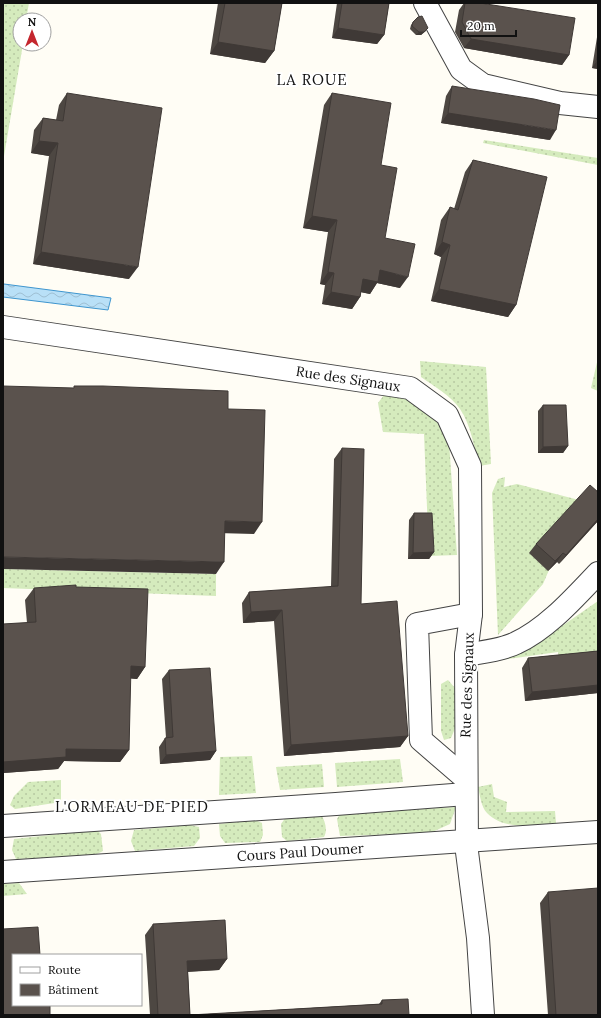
<svg xmlns="http://www.w3.org/2000/svg" width="601" height="1018" font-family="Lora,serif">
<defs>
<pattern id="grass-dots" width="8" height="8" patternUnits="userSpaceOnUse"><rect width="8" height="8" fill="#d5ebbd"/><path d="M2 2h.1M6 6h.1" fill="none" stroke="#b6c8a1" stroke-width="1.8" stroke-linecap="round"/></pattern>
<pattern id="water-waves" width="16" height="10" patternUnits="userSpaceOnUse"><rect width="16" height="10" fill="#b9e0f7"/><path d="M0 5q4-4 8 0t8 0" fill="none" stroke="#9ebfd3"/></pattern>
</defs>
<rect width="100%" height="100%" fill="#fffdf5"/>
<path fill="url(#grass-dots)" d="M 3,3 L 29,3 L 26,20 L 20,20 L 20,44 L 23,44 L 3,162 Z
M 484,140 L 598,158 L 598,165 L 483,143 Z
M 598,358 L 598,391 L 591,388 Z
M 420,361 L 486,367 L 491,464 L 479,466 C 474,447 471,425 460,409 C 451,396 434,386 421,377 Z
M 384,395 L 396,395 L 412,401 L 435,418 L 449,442 L 457,555 L 429,556 L 424,434 L 383,432 L 378,403 Z
M 505,477 L 504,487 L 517,484 L 579,500 L 543,584 L 498,635 L 492,493 L 498,479 Z
M 3,569 L 216,574 L 216,596 L 3,588 Z
M 598,601 L 598,660 L 560,664 L 558,652 L 501,660 L 536,644 Z
M 448,680 L 455,688 L 456,726 L 451,738 L 444,740 L 441,731 L 441,684 Z
M 252,756 L 256,793 L 219,795 L 220,757 Z
M 400,759 L 403,782 L 337,787 L 335,763 Z
M 322,764 L 324,787 L 280,790 L 276,767 Z
M 61,780 L 61,802 L 15,809 L 10,805 L 14,796 L 28,782 Z
M 492,784 L 494,797 L 507,802 L 506,812 L 555,811 L 556,823 C 535,825 504,831 487,813 C 481,807 480,795 478,787 Z
M 456,807 L 450,824 L 430,833 L 340,836 L 337,819 L 340,814 Z
M 321,814 C 325,821 328,830 324,837 L 287,841 L 282,837 L 281,824 L 286,817 Z
M 255,820 L 262,823 L 263,835 L 260,842 L 225,843 L 220,836 L 219,824 Z
M 190,825 L 199,827 L 200,838 L 194,846 L 135,851 L 131,841 L 134,830 Z
M 97,830 L 101,834 L 103,851 L 93,856 L 16,859 L 12,850 L 14,839 Z
M 19,883 L 27,894 L 3,896 L 3,884 Z"/>
<path fill="url(#water-waves)" stroke="#3f96cf" d="M 3,283 L 4,284 L 111,298 L 108,310 L 3,297 Z"/>
<g fill="none" stroke-linecap="round" stroke-linejoin="round">
<defs>
<g id="minor">
<path d="M 425,3 L 461,69 L 483,85 L 560,103 L 598,107"/>
<path id="s1" d="M 3,327 L 410,388 L 447,415 L 470,466 L 471,614 L 466,655 L 467,852 L 478,938 L 483,1015"/>
<path d="M 466,655 C 481,652 503,650 516,643 C 547,629 575,597 598,573"/>
<path d="M 465,778 L 421,740 L 417,624 L 471,614"/>
<path d="M 3,826 L 336,804 L 466,794"/>
<path id="s2" d="M 3,872 L 598,832"/>
</g>
</defs>
<use href="#minor" stroke="#444" stroke-width="24"/>
<use href="#minor" stroke="#fff" stroke-width="22"/>
</g>
<path fill="#4d4742" d="M 218,3 L 282,3 L 274,51 L 265,63 L 210,54 Z
M 337,3 L 389,3 L 384,35 L 377,44 L 332,38 Z
M 464,3 L 480,3 L 569,55 L 562,65 L 464,48 L 455,32 L 459,10 Z
M 413,22 L 426,31 L 421,35 L 416,35 L 410,29 L 411,25 Z
M 598,31 L 598,69 L 592,68 Z
M 452,86 L 550,140 L 441,123 L 446,96 Z
M 67,93 L 129,279 L 33,264 L 49,156 L 31,153 L 34,130 L 43,118 L 56,120 L 59,105 Z
M 332,93 L 381,165 L 385,238 L 400,288 L 377,283 L 370,294 L 361,292 L 360,297 L 352,309 L 322,304 L 325,285 L 320,284 L 328,232 L 303,228 L 324,105 Z
M 473,160 L 516,305 L 508,317 L 431,301 L 441,257 L 434,254 L 441,220 L 450,207 L 454,209 L 465,172 Z
M 543,405 L 568,446 L 563,453 L 538,453 L 538,411 Z
M 342,448 L 361,604 L 408,736 L 400,747 L 284,756 L 274,621 L 243,623 L 242,603 L 249,592 L 331,587 L 334,459 Z
M 598,492 L 598,521 L 559,564 L 557,562 L 548,571 L 529,553 L 536,544 Z
M 414,513 L 434,552 L 429,559 L 408,559 L 409,520 Z
M 76,587 L 145,667 L 137,679 L 130,678 L 129,750 L 120,762 L 64,761 L 58,769 L 3,773 L 3,624 L 27,623 L 25,600 L 34,588 Z
M 598,651 L 598,693 L 525,701 L 522,668 L 528,658 Z
M 169,670 L 216,751 L 210,760 L 160,764 L 159,747 L 165,738 L 166,738 L 162,679 Z
M 548,892 L 598,1015 L 548,1015 L 540,903 Z
M 153,924 L 227,959 L 219,970 L 188,972 L 190,1015 L 379,1004 L 382,1000 L 409,1015 L 150,1015 L 145,935 Z"/>
<path fill="#3f3936" d="M 338,28 L 384,35 L 377,44 L 332,38 Z
M 428,28 L 421,35 L 416,35 L 419,32 Z
M 471,39 L 569,55 L 562,65 L 464,48 Z
M 218,42 L 274,51 L 265,63 L 210,54 Z
M 596,62 L 598,62 L 598,69 L 592,68 Z
M 448,113 L 556,130 L 550,140 L 441,123 Z
M 39,141 L 58,143 L 49,156 L 31,153 Z
M 312,216 L 337,220 L 328,232 L 303,228 Z
M 442,242 L 450,245 L 441,257 L 434,254 Z
M 41,252 L 138,267 L 129,279 L 33,264 Z
M 380,270 L 408,277 L 400,288 L 377,283 L 370,294 L 355,291 L 363,279 Z
M 328,272 L 334,273 L 325,285 L 320,284 Z
M 439,289 L 516,305 L 508,317 L 431,301 Z
M 331,292 L 360,297 L 352,309 L 322,304 Z
M 568,446 L 563,453 L 538,453 L 543,447 Z
M 598,519 L 598,521 L 559,564 L 566,555 Z
M 225,521 L 262,522 L 254,534 L 217,533 Z
M 434,552 L 429,559 L 408,559 L 413,553 Z
M 563,553 L 557,562 L 548,571 L 555,561 Z
M 3,557 L 224,562 L 216,574 L 3,569 Z
M 282,610 L 274,621 L 243,623 L 251,612 Z
M 131,666 L 145,667 L 137,679 L 122,678 Z
M 598,685 L 598,693 L 525,701 L 532,692 Z
M 408,736 L 400,747 L 284,756 L 291,745 Z
M 66,749 L 129,750 L 120,762 L 64,761 L 58,769 L 3,773 L 3,762 Z
M 216,751 L 210,760 L 160,764 L 166,755 Z
M 227,959 L 219,970 L 179,972 L 187,961 Z"/>
<path fill="#5a524d" stroke="#3f3936" d="M 225,3 L 282,3 L 274,51 L 218,42 Z
M 342,3 L 389,3 L 384,35 L 338,28 Z
M 465,3 L 480,3 L 575,18 L 569,55 L 471,39 L 462,22 Z
M 422,16 L 428,28 L 424,32 L 419,32 L 412,26 L 413,22 L 418,17 Z
M 598,52 L 598,62 L 596,62 Z
M 452,86 L 534,99 L 560,105 L 556,130 L 448,113 Z
M 67,93 L 162,108 L 138,267 L 41,252 L 58,143 L 39,141 L 43,118 L 63,121 Z
M 332,93 L 391,103 L 381,165 L 397,168 L 385,238 L 415,244 L 408,277 L 380,270 L 378,282 L 363,279 L 360,297 L 331,292 L 334,273 L 328,272 L 337,220 L 312,216 Z
M 473,160 L 547,177 L 516,305 L 439,289 L 450,245 L 442,242 L 450,207 L 458,210 Z
M 3,386 L 74,388 L 74,386 L 103,386 L 228,391 L 228,409 L 265,410 L 262,522 L 225,521 L 224,562 L 3,557 Z
M 543,405 L 566,405 L 568,446 L 543,447 Z
M 342,448 L 364,449 L 361,604 L 397,601 L 408,736 L 291,745 L 282,610 L 251,612 L 249,592 L 338,586 Z
M 590,485 L 598,492 L 598,519 L 566,555 L 563,553 L 555,561 L 536,544 Z
M 414,513 L 432,513 L 434,552 L 413,553 Z
M 76,585 L 76,587 L 148,589 L 145,667 L 131,666 L 129,750 L 66,749 L 66,757 L 3,762 L 3,624 L 36,622 L 34,588 Z
M 598,651 L 598,685 L 532,692 L 528,658 Z
M 210,668 L 216,751 L 166,755 L 165,738 L 173,737 L 169,670 Z
M 598,888 L 598,1015 L 556,1015 L 548,892 Z
M 225,920 L 227,959 L 187,961 L 190,1015 L 382,1004 L 382,1000 L 408,999 L 409,1015 L 158,1015 L 153,924 Z
M 38,927 L 40,955 L 13,955 L 13,1005 L 50,1005 L 50,1015 L 3,1015 L 3,929 Z"/>
<g text-anchor="middle" dominant-baseline="central" stroke-width="4" stroke-linejoin="round" paint-order="stroke">
<g font-size="14" fill="#111" stroke="#fff">
<text stroke="none"><textPath href="#s1" startOffset="349">Rue des Signaux</textPath></text>
<text transform="translate(467 685) rotate(-88)">Rue des Signaux</text>
<text stroke="none"><textPath href="#s2" startOffset="298">Cours Paul Doumer</textPath></text>
</g>
<g font-size="15" letter-spacing="1" fill="#111" stroke="#fff">
<text x="312" y="79">LA ROUE</text>
<text x="132" y="806">L'ORMEAU DE PIED</text>
</g>
</g>
<rect width="601" height="1018" fill="none" stroke="#111111" stroke-width="8"/>
<rect x="12" y="954" width="130" height="52" fill="#ffffff" stroke="#a0a0a0"/>
<rect x="20" y="967" width="20" height="6" fill="#ffffff" stroke="#a0a0a0"/>
<text x="48" y="974" font-size="12" fill="#111111">Route</text>
<rect x="20" y="984" width="20" height="12" fill="#5a524d" stroke="#a0a0a0"/>
<text x="48" y="994" font-size="12" fill="#111111">Bâtiment</text>
<g transform="translate(32 32)"><circle r="19" fill="#ffffff" stroke="#a0a0a0"/>
<path d="M0-3L7 15L0 10L-7 15Z" fill="#c4262e"/>
<text y="-6" font-size="11" font-weight="bold" text-anchor="middle" fill="#111111">N</text>
</g>
<path d="M461 30v6h55v-6" fill="none" stroke="#111111" stroke-width="2"/>
<text x="467" y="30" font-size="12" fill="#111111" stroke="#ffffff" stroke-width="3" paint-order="stroke">20 m</text>
</svg>
